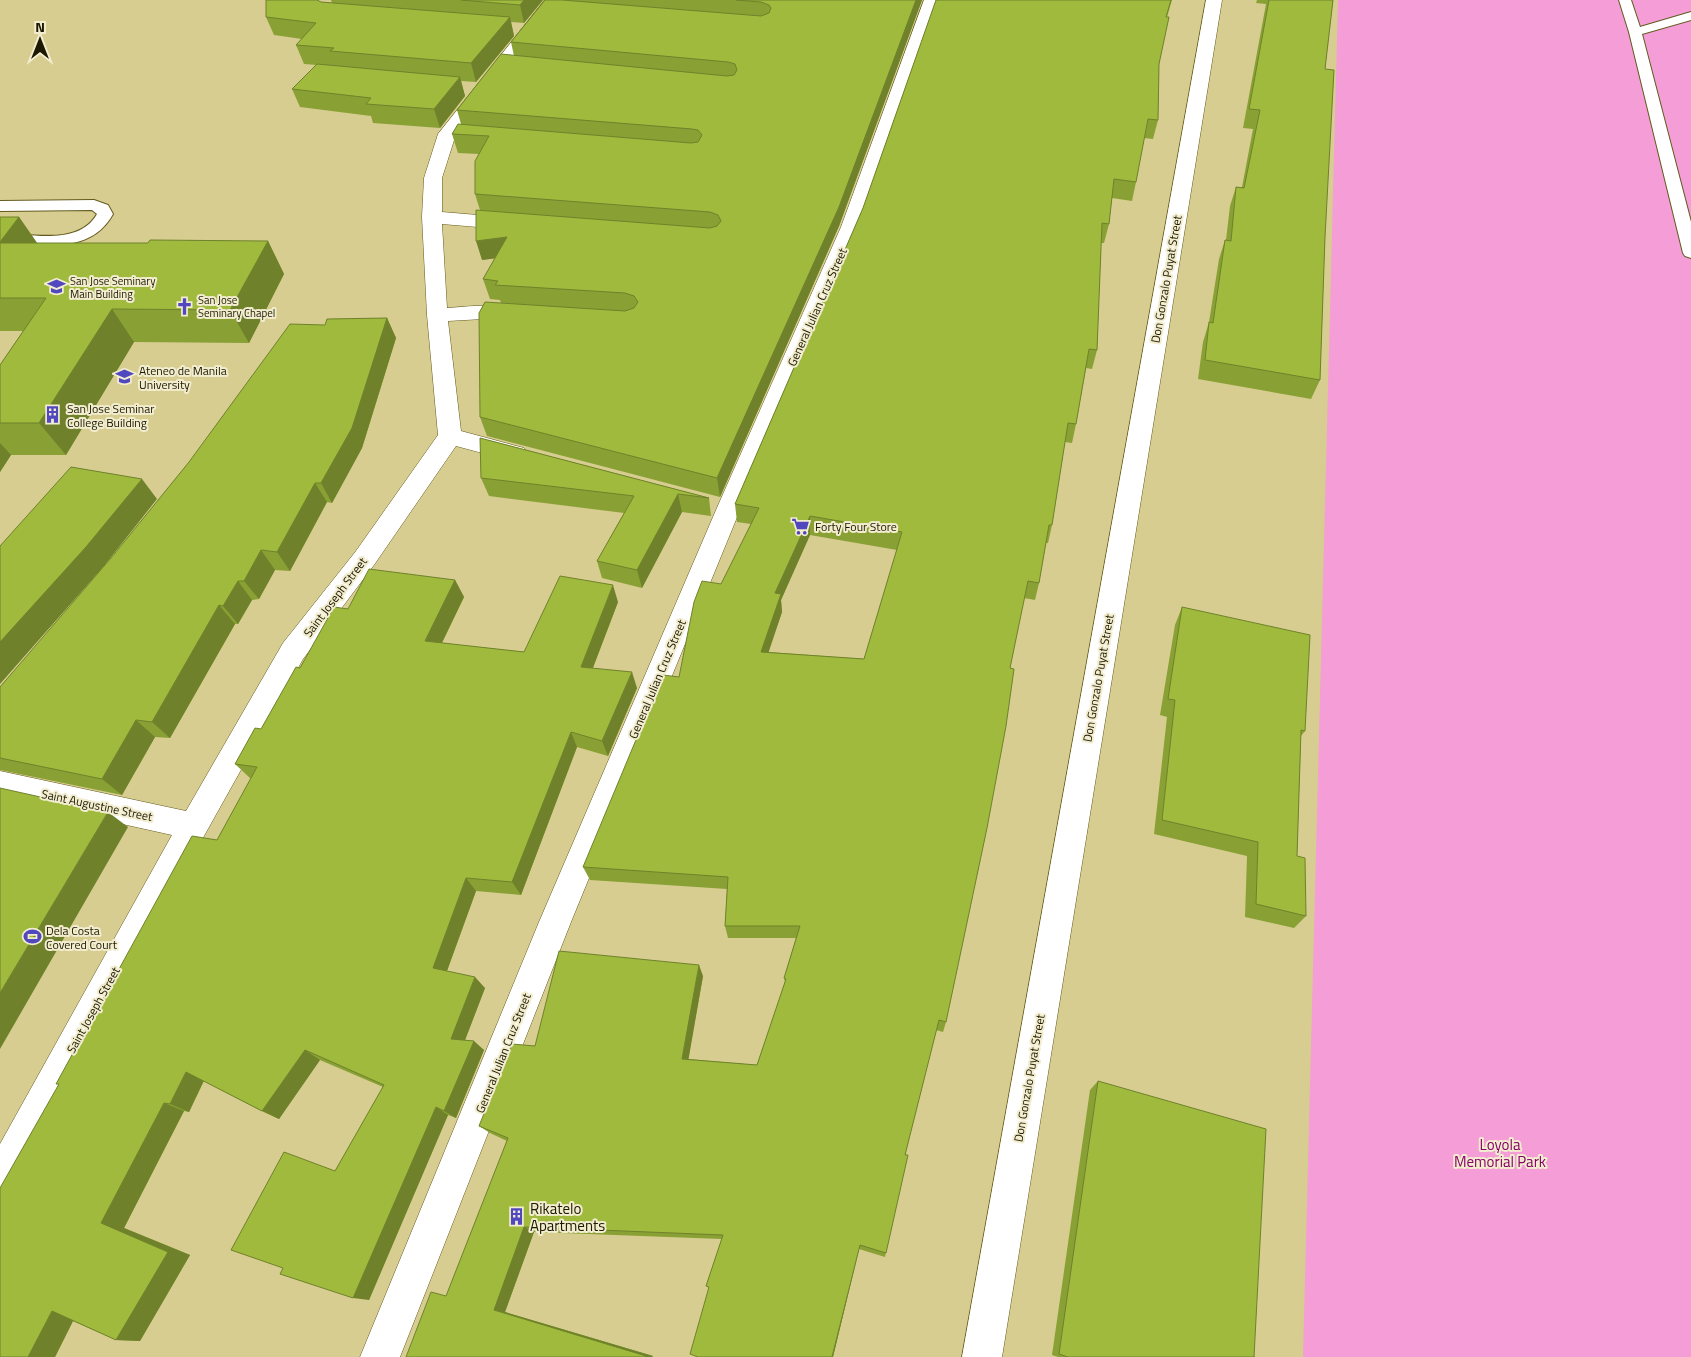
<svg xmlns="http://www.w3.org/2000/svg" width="1691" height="1357" font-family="'Titillium Web',sans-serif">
<rect width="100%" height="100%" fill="#d7cd90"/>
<path fill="#f49dd6" d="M 1338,0 L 1691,0 L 1691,1357 L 1303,1357 Z"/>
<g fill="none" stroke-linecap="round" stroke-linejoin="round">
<defs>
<path id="service" d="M 1619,0 L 1631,0 L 1640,27 L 1691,12 L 1691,20 L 1642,34 L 1691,222 L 1691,258 L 1685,256 L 1683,253 L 1629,32 Z
M 94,200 L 108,205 L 113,214 C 90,256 40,244 0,243 L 0,233 C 31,234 79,246 97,214 L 92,210 L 0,211 L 0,201 Z"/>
<path id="minor" d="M 545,0 L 561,0 L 456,134 L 442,178 L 442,212 L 514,218 L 521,220 L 524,224 L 521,228 L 514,230 L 442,224 L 447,308 C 473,306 500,303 525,309 L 528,314 L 525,319 L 518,321 L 483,319 L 448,321 L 461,431 L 524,448 L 528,454 L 524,460 L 516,462 L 456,446 L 374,565 L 303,659 L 204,836 L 13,1193 L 0,1198 L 0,1144 L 172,835 L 0,797 L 0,771 L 186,811 L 283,643 L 356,551 L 438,435 L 427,315 L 422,217 L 424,178 L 438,134 Z
M 924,0 L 940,0 L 861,227 L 740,510 L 571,922 L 400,1357 L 360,1357 L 539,922 L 716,510 L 841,227 Z
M 1206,0 L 1222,0 L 1002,1357 L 962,1357 Z"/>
</defs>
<use href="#service" stroke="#635a1e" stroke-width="2"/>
<use href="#minor" stroke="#635a1e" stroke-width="1"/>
<use href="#service" fill="#fff" fill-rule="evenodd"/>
<use href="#minor" fill="#fff" fill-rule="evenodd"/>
</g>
<path fill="#89a034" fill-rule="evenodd" d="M 266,0 L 319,0 L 318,1 L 321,2 L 332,3 L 331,0 L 543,0 L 524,23 L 511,22 L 514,36 L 476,82 L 461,81 L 465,96 L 440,128 L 373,123 L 371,116 L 300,107 L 292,89 L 317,65 L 304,64 L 296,45 L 302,39 L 274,35 L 266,17 Z
M 545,0 L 922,0 L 839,226 L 720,497 L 487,436 L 480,417 L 501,303 L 500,300 L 490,299 L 483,279 L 495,258 L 482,260 L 480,210 L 475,194 L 479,154 L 458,153 L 452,134 L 461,124 L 457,110 L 514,56 L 511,42 Z
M 936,0 L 1172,0 L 1167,17 L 1159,64 L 1158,120 L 1153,139 L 1144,138 L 1136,182 L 1132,201 L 1112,198 L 1109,224 L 1104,243 L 1101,243 L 1097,350 L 1092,369 L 1086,368 L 1076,424 L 1072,443 L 1065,442 L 1052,525 L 1048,543 L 1046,543 L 1039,583 L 1035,600 L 1024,598 L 1010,668 L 946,1022 L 943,1032 L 936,1030 L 905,1155 L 885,1257 L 859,1249 L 833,1357 L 698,1357 L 709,1288 L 706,1286 L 722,1239 L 534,1232 L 505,1312 L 653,1356 L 652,1357 L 406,1357 L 447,1295 L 507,1141 L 490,1133 L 479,1126 L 535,1046 L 703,976 L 688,1059 L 757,1065 L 785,982 L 784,978 L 796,938 L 728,938 L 725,926 L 727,889 L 590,880 L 583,867 L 679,677 L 721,584 L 751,524 L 737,522 L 735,504 L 863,208 ZM 810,535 L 897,550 L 864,659 L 768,652 L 782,612 L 781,600 Z
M 1257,0 L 1333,0 L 1325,69 L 1325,237 L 1320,380 L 1311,399 L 1198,379 L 1203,342 L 1209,322 L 1219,259 L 1225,240 L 1226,240 L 1230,206 L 1236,187 L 1242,187 L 1253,129 L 1243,128 L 1266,4 L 1256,3 Z
M 0,217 L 19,217 L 37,243 L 148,243 L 268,241 L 284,274 L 249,343 L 134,342 L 66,455 L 11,455 L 0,472 L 0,365 L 23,331 L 0,331 Z
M 387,318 L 396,338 L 362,448 L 332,503 L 327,502 L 290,571 L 275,570 L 259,599 L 252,600 L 238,624 L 235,624 L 170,738 L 155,737 L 122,795 L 0,770 L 0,687 L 325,325 Z
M 480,438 L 709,498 L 711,516 L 682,512 L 642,588 L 602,578 L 597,561 L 624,513 L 489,496 L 481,478 Z
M 455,580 L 464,597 L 442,643 L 524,652 L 618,602 L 593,668 L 637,688 L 608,756 L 577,747 L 521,895 L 476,891 L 447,971 L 485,988 L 465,1040 L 484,1050 L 456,1118 L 448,1115 L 369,1300 L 335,1171 L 383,1087 L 320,1060 L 279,1119 L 262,1111 L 204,1081 L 189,1112 L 184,1111 L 124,1228 L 190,1255 L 140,1341 L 116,1340 L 73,1321 L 55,1357 L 0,1357 L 217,840 L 251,779 L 235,764 L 261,729 L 300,668 L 348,609 Z
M 1182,607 L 1305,731 L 1301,736 L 1297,856 L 1306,916 L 1294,928 L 1245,917 L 1247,856 L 1154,834 L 1167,717 L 1160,715 L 1175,625 Z
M 1098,1081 L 1255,1357 L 1058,1357 L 1052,1355 L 1090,1090 Z"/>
<path fill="#6f822b" d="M 524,0 L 543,0 L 524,23 L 520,5 Z
M 916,0 L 922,0 L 839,226 L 720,497 L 717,478 Z
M 510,17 L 514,36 L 476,82 L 471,63 Z
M 460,77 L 465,96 L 440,128 L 434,109 Z
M 19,217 L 42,250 L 0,245 L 0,242 Z
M 507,237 L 513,256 L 482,260 L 476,241 Z
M 268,241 L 284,274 L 249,343 L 230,310 Z
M 112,309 L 134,342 L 66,455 L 39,423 Z
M 387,318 L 396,338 L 362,448 L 332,503 L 321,483 Z
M 0,443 L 11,455 L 0,472 Z
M 142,479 L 157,499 L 104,566 L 0,684 L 0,642 Z
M 315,483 L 327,502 L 290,571 L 277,552 Z
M 678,494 L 682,512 L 642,588 L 637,570 Z
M 810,516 L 810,535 L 781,600 L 782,612 L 763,669 L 761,652 L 775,593 Z
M 261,550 L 275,570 L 259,599 L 244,581 Z
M 455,580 L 464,597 L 435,657 L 425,641 Z
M 238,581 L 252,600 L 238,624 L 223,606 Z
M 613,585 L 618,602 L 587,683 L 581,667 Z
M 219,605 L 235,624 L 170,738 L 152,722 Z
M 632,672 L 637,688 L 608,756 L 602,741 Z
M 136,720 L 155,737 L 122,795 L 102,779 Z
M 571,732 L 577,747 L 521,895 L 512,882 Z
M 108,812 L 128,827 L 0,1049 L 0,993 Z
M 466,878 L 476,891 L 444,979 L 433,968 Z
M 699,965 L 703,976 L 687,1068 L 682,1059 Z
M 475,977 L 485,988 L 462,1048 L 451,1039 Z
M 474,1041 L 484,1050 L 456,1118 L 444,1111 Z
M 305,1050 L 320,1060 L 279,1119 L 262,1111 Z
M 186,1072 L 204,1080 L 189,1112 L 170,1104 Z
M 164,1103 L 184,1111 L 124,1228 L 190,1255 L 140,1341 L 116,1340 L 101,1223 Z
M 436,1107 L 448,1115 L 369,1300 L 353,1298 Z
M 524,1227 L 534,1232 L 505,1312 L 653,1356 L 652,1357 L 645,1357 L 494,1310 Z
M 860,1245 L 833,1357 L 832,1357 Z
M 52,1311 L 77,1313 L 55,1357 L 28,1357 Z"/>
<path fill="#9fba3d" stroke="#6f822b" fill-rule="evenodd" d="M 266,0 L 317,0 L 321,2 L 510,17 L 471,63 L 330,51 L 334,48 L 296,45 L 316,23 L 266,17 Z
M 461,0 L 524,0 L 520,5 Z
M 545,0 L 562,0 L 761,16 L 769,13 L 771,8 L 769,5 L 761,2 L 736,0 L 916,0 L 839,207 L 717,478 L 480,417 L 479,313 L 485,302 L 625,311 L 634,308 L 638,302 L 634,296 L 625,293 L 495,285 L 498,281 L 483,279 L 507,237 L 476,241 L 476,210 L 710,228 L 717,226 L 721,221 L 718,215 L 710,212 L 475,194 L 475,161 L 489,136 L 452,134 L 458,124 L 691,143 L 698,142 L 702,135 L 698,130 L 692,129 L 457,110 L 501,54 L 727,76 L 734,75 L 737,70 L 735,64 L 728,62 L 511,42 Z
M 936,0 L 1171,0 L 1166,17 L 1169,17 L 1159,64 L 1158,120 L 1148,119 L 1136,182 L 1114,179 L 1109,224 L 1102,223 L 1097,350 L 1089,349 L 1076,424 L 1068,423 L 1052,525 L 1049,525 L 1039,583 L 1028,581 L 1010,668 L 1014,669 L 1006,726 L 987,828 L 946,1022 L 939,1020 L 905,1155 L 908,1155 L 886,1253 L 860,1245 L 832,1357 L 698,1357 L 690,1354 L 709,1287 L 706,1286 L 723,1235 L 524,1227 L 494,1310 L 646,1356 L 645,1357 L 406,1357 L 431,1292 L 446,1296 L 508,1138 L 479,1126 L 512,1044 L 535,1046 L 559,951 L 699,965 L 682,1059 L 757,1065 L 786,979 L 784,978 L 800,926 L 725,926 L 728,877 L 583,867 L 663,675 L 679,677 L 694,602 L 702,581 L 721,584 L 759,508 L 735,504 L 863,208 ZM 810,516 L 902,532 L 864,659 L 761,652 L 781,594 L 775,593 Z
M 1269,0 L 1333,0 L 1325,69 L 1334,70 L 1325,237 L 1320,380 L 1205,360 L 1209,322 L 1213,323 L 1225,240 L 1231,241 L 1236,187 L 1244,188 L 1260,110 L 1249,109 Z
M 317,64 L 460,77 L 434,109 L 366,104 L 371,98 L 292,89 Z
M 0,217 L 19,217 L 0,242 Z
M 150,240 L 268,241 L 230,310 L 112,309 L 39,423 L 0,423 L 0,365 L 46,298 L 0,298 L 0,243 L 148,243 Z
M 387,318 L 352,428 L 321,483 L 315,483 L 277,552 L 261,550 L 244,581 L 238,581 L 223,606 L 219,605 L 152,722 L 136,720 L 102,779 L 0,758 L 0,687 L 111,558 L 189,462 L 290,324 L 325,325 L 327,319 Z
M 480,438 L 709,498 L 678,494 L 637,570 L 597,561 L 634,496 L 481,478 Z
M 71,467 L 142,479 L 86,547 L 0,642 L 0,546 Z
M 369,569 L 455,580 L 425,641 L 524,652 L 560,576 L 613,585 L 581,667 L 632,672 L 602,741 L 571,732 L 512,882 L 466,878 L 433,968 L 475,977 L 451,1039 L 474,1041 L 444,1111 L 436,1107 L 353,1298 L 280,1274 L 283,1268 L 231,1250 L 284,1152 L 335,1171 L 384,1085 L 305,1050 L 262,1111 L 186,1072 L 170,1104 L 164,1103 L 101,1223 L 168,1252 L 116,1340 L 52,1311 L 28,1357 L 0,1357 L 0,1188 L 59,1084 L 56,1084 L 192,836 L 217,840 L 257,767 L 235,764 L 255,728 L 261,729 L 296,667 L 300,668 L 334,607 L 348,609 Z
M 1182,607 L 1310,635 L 1305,731 L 1301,730 L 1297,856 L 1305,858 L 1306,916 L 1256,904 L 1258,842 L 1162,820 L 1175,700 L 1168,699 Z
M 0,788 L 108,812 L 0,993 Z
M 1098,1081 L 1266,1129 L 1254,1357 L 1068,1357 L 1059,1354 Z"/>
<defs>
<symbol id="university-bare" viewBox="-9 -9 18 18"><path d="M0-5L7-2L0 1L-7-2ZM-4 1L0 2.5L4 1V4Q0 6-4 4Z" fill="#5148bf" stroke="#f2edcf" stroke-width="2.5" paint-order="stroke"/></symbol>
<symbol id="church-bare" viewBox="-9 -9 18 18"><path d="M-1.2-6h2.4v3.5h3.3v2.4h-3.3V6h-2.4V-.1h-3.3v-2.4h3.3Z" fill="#5148bf" stroke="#f2edcf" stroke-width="2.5" paint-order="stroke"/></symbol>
<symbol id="building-bare" viewBox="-9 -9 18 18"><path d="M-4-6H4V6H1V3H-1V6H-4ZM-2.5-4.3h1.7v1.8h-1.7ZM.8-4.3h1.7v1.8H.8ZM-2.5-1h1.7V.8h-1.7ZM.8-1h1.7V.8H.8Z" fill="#5148bf" stroke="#f2edcf" stroke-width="2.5" paint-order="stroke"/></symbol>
<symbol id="supermarket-bare" viewBox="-9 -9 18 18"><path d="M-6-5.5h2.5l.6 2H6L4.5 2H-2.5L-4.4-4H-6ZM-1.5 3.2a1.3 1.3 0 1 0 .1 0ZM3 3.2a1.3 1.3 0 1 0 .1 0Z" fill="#5148bf" stroke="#f2edcf" stroke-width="2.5" paint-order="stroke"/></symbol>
<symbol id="stadium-bare" viewBox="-9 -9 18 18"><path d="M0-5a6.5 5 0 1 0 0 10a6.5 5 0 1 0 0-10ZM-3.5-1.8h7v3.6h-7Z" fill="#5148bf" stroke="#f2edcf" stroke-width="2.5" paint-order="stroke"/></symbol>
</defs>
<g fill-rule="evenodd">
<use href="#university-bare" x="44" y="274" width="25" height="25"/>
<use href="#church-bare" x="172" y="294" width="25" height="25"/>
<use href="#university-bare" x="112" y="364" width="25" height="25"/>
<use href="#building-bare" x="40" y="402" width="25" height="25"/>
<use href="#supermarket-bare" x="788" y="514" width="25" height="25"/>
<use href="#stadium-bare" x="20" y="924" width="25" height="25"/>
<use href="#building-bare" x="504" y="1204" width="25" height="25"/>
</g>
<g text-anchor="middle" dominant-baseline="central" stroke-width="4" stroke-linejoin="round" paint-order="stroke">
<g font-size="11" fill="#1c1801" stroke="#f2edcf" text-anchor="start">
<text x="70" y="281">San Jose Seminary<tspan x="70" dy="13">Main Building</tspan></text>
<text x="198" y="300">San Jose<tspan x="198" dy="13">Seminary Chapel</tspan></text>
</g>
<g font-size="12" fill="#1c1801" stroke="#f2edcf">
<text transform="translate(1166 279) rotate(-80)">Don Gonzalo Puyat Street</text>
<text transform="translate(817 307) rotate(-66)">General Julian Cruz Street</text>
<text transform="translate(335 597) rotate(-53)">Saint Joseph Street</text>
<text transform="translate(1098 678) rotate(-80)">Don Gonzalo Puyat Street</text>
<text transform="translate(657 679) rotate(-67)">General Julian Cruz Street</text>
<text transform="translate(97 805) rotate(12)">Saint Augustine Street</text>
<text transform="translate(93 1010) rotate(-61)">Saint Joseph Street</text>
<text transform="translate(503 1053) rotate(-68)">General Julian Cruz Street</text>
<text transform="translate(1029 1078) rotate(-80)">Don Gonzalo Puyat Street</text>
</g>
<g font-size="12" fill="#1c1801" stroke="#f2edcf" text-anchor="start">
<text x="139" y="370">Ateneo de Manila<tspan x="139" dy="14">University</tspan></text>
<text x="67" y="408">San Jose Seminar<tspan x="67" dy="14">College Building</tspan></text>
<text x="815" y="526">Forty Four Store</text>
<text x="46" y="930">Dela Costa<tspan x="46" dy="14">Covered Court</tspan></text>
</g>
<g font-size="15" fill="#87006a" stroke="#f2edcf">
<text x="1500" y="1144">Loyola<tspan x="1500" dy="17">Memorial Park</tspan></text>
</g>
<g font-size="15" fill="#1c1801" stroke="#f2edcf" text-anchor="start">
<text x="530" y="1208">Rikatelo<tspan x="530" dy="17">Apartments</tspan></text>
</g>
</g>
<g transform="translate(40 40)" stroke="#f2edcf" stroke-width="4" paint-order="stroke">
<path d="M0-4L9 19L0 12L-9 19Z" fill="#1c1801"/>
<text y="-8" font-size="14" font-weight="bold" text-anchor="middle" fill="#1c1801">N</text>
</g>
</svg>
